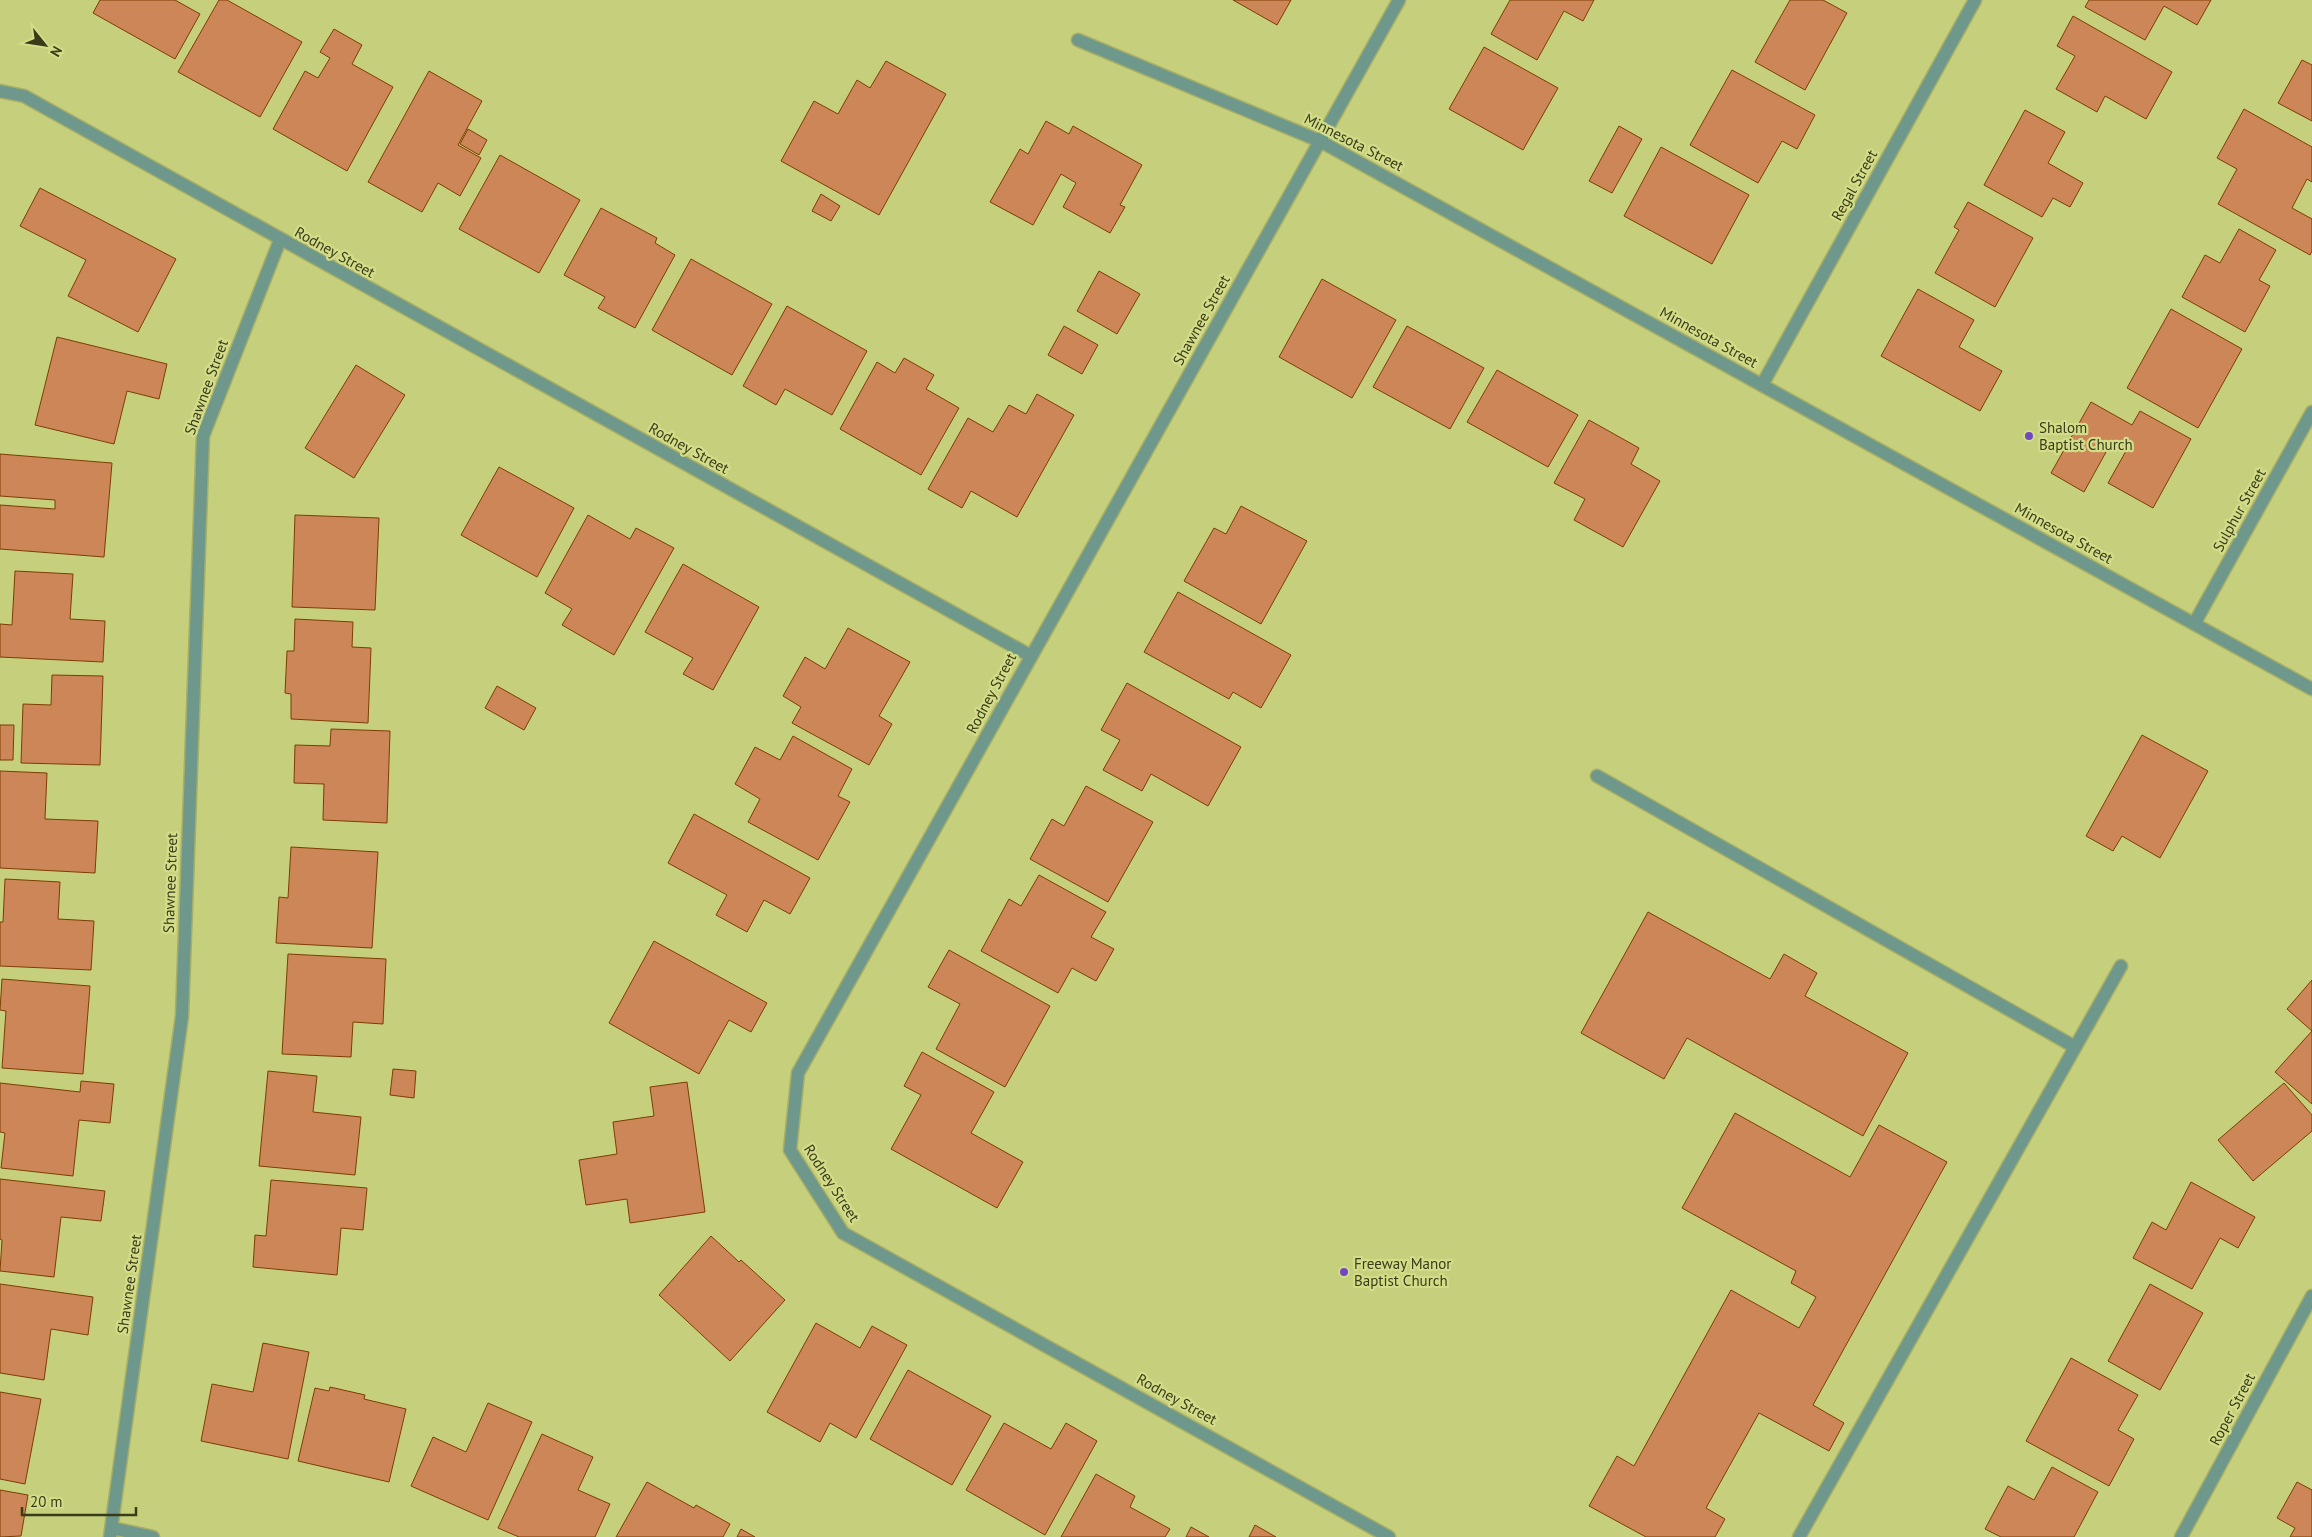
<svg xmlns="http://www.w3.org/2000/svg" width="2312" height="1537" font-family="'PT Sans',sans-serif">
<rect width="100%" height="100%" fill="#c6cf7c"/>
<path fill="#cd8657" stroke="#7d3d03" d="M 100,0 L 175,0 L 200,14 L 175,59 L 93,13 Z
M 219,0 L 227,0 L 302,42 L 260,117 L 178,72 Z
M 1233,0 L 1291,0 L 1277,25 Z
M 1510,0 L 1594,0 L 1583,21 L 1564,11 L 1537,60 L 1491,34 Z
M 1790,0 L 1823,0 L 1847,13 L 1805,90 L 1755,62 Z
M 2089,0 L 2211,0 L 2197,25 L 2164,6 L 2145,40 L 2085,7 Z
M 2073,16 L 2172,72 L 2146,119 L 2105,96 L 2097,112 L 2056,89 L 2075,56 L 2057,46 Z
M 334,29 L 362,45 L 352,64 L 393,87 L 347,171 L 273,129 L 305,71 L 318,78 L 330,58 L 320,52 Z
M 1484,47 L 1558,88 L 1523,150 L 1449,109 Z
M 2302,60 L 2312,65 L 2312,121 L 2278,103 Z
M 886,61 L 946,94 L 879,215 L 781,161 L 814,101 L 838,114 L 857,80 L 870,88 Z
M 1732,70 L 1815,115 L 1797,149 L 1782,141 L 1758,183 L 1690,145 Z
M 429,71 L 482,101 L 458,145 L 481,158 L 460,196 L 438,183 L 422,212 L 368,182 Z
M 2244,109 L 2312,147 L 2312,182 L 2307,179 L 2292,208 L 2312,219 L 2312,251 L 2310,255 L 2218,204 L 2237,169 L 2217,158 Z
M 2025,110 L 2065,132 L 2048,163 L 2083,183 L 2070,207 L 2053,198 L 2042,217 L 1984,185 Z
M 1046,121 L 1069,134 L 1073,126 L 1142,165 L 1120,205 L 1125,207 L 1110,233 L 1063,207 L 1076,183 L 1061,174 L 1033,225 L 990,202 L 1020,149 L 1028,154 Z
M 1619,126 L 1642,139 L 1612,193 L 1589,181 Z
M 468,129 L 487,140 L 479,155 L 460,144 Z
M 1661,147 L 1749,195 L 1712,264 L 1624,216 Z
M 500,155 L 580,200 L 539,273 L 459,229 Z
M 40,188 L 176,259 L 138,332 L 68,296 L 86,260 L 20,226 Z
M 821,194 L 840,206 L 831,221 L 812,211 Z
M 1968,202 L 2033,238 L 1995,307 L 1935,273 L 1959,230 L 1954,227 Z
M 601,208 L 657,238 L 655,243 L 675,255 L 635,328 L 598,308 L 605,297 L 564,275 Z
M 2239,229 L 2276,250 L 2259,280 L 2270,286 L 2245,332 L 2182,297 L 2205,255 L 2220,263 Z
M 691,259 L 772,304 L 732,375 L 652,330 Z
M 1099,271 L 1140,294 L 1117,334 L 1077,311 Z
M 1322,279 L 1396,320 L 1352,398 L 1279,357 Z
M 1918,289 L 1974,320 L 1959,347 L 2002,371 L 1980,411 L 1881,356 Z
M 787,306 L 867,351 L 832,415 L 785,389 L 776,405 L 743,386 Z
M 2171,309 L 2242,349 L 2198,428 L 2127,388 Z
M 1064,326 L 1098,345 L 1082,374 L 1048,355 Z
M 1407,326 L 1484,368 L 1450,429 L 1373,387 Z
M 57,337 L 167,364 L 159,399 L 127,391 L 114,444 L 35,425 Z
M 904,358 L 934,375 L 926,389 L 959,408 L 921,475 L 840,429 L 877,362 L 895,373 Z
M 356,365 L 405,395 L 354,478 L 305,448 Z
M 1497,370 L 1578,415 L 1548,467 L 1467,422 Z
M 1037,394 L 1074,415 L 1017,517 L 971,491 L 962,508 L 928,489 L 968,418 L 993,432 L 1009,405 L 1026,414 Z
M 2091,402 L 2132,425 L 2140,411 L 2191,439 L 2153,508 L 2108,483 L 2126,451 L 2111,443 L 2084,492 L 2051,473 Z
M 1589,420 L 1639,448 L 1631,464 L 1660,481 L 1623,547 L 1574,520 L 1585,499 L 1554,483 Z
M 0,454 L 112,463 L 104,557 L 0,549 L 0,505 L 55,509 L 55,500 L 0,496 Z
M 499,467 L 574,508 L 537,577 L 461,535 Z
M 1241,506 L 1307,541 L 1261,624 L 1184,581 L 1214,528 L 1226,534 Z
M 295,515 L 379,518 L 375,610 L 292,607 Z
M 588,515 L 630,539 L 636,528 L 674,548 L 614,655 L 562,625 L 572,609 L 545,593 Z
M 683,564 L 759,607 L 713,690 L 683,674 L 693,658 L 645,632 Z
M 15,571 L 73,574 L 70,619 L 105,621 L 103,662 L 0,657 L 0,624 L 12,625 Z
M 1178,592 L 1291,655 L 1261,708 L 1233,692 L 1229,699 L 1144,652 Z
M 295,619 L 353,622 L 352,647 L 371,648 L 368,723 L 291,719 L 291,694 L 285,693 L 287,651 L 294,651 Z
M 848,628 L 910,662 L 879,716 L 892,724 L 869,765 L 792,723 L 801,707 L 783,696 L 805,657 L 825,669 Z
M 52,675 L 103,676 L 100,765 L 21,763 L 23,704 L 51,705 Z
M 1127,683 L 1241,747 L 1208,806 L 1151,774 L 1142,791 L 1103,770 L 1120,740 L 1101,730 Z
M 497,686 L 536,708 L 524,730 L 485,708 Z
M 0,725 L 14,725 L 13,760 L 0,760 Z
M 331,729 L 390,731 L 387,823 L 323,820 L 324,784 L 294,783 L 295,745 L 330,746 Z
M 2142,735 L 2208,771 L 2160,858 L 2122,836 L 2113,851 L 2086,836 Z
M 793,736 L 852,769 L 838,796 L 850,802 L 818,860 L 748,822 L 760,799 L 735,784 L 755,747 L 780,760 Z
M 0,771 L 47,773 L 45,819 L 98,821 L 95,873 L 0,868 Z
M 1086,786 L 1153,822 L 1108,902 L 1030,859 L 1052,819 L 1064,826 Z
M 694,814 L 810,878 L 790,914 L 764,900 L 747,932 L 716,915 L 727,895 L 668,863 Z
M 291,847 L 378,852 L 372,948 L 276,943 L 279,897 L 288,898 Z
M 1039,875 L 1106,912 L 1091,937 L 1114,949 L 1096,981 L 1072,968 L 1058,993 L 981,951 L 1009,899 L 1021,906 Z
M 5,879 L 60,882 L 58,919 L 94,921 L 91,970 L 0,966 L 0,922 L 3,922 Z
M 1648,912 L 1770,979 L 1784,954 L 1817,973 L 1805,996 L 1908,1053 L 1863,1136 L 1687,1038 L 1664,1079 L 1581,1033 Z
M 654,941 L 767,1003 L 751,1032 L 729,1020 L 699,1074 L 609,1023 Z
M 949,950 L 1050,1006 L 1005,1087 L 936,1049 L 960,1004 L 928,987 Z
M 288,954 L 386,959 L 383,1024 L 353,1022 L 351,1057 L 282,1054 Z
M 2,979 L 90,986 L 83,1074 L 2,1068 L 6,1011 L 0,1010 Z
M 2312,980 L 2312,1104 L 2275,1072 L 2312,1031 L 2287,1009 Z
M 922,1052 L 994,1092 L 971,1133 L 1023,1162 L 997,1208 L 891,1149 L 921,1095 L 904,1086 Z
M 393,1069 L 416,1071 L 414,1098 L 390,1095 Z
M 268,1071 L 317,1076 L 313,1112 L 361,1117 L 355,1175 L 259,1166 Z
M 81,1081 L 114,1084 L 110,1123 L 79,1120 L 73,1176 L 1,1168 L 5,1133 L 0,1132 L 0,1083 L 80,1092 Z
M 687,1082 L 705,1212 L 630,1223 L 627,1199 L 586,1205 L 579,1160 L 617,1154 L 613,1122 L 654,1116 L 650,1087 Z
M 2284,1083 L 2312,1115 L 2312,1131 L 2253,1181 L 2218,1140 Z
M 1735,1113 L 1850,1177 L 1879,1125 L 1947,1162 L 1813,1405 L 1844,1423 L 1829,1451 L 1759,1413 L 1706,1508 L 1725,1519 L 1715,1537 L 1646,1537 L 1589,1506 L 1617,1456 L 1634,1466 L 1731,1290 L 1799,1328 L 1816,1297 L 1791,1283 L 1796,1271 L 1682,1208 Z
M 0,1179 L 105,1191 L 101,1221 L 61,1217 L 54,1277 L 0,1271 L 2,1240 L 0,1239 Z
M 271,1180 L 367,1188 L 363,1230 L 341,1228 L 337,1275 L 253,1267 L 255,1235 L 266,1236 Z
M 2191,1182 L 2255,1217 L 2238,1248 L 2220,1238 L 2192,1289 L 2133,1258 L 2152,1222 L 2166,1230 Z
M 711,1236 L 739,1262 L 741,1260 L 785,1300 L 730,1361 L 659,1295 Z
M 0,1284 L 93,1297 L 88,1335 L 51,1329 L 44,1380 L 0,1373 Z
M 2150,1284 L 2203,1313 L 2160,1390 L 2108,1361 Z
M 816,1323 L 860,1348 L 872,1326 L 907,1345 L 856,1438 L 830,1423 L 820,1442 L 767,1412 Z
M 263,1343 L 309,1352 L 288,1459 L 201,1441 L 212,1384 L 253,1392 Z
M 2071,1358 L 2138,1395 L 2118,1430 L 2134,1439 L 2109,1486 L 2026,1441 Z
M 908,1370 L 991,1416 L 952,1485 L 870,1439 Z
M 330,1387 L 365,1395 L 364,1399 L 406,1409 L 389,1482 L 298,1461 L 315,1388 L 329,1391 Z
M 0,1392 L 41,1399 L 25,1484 L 0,1479 Z
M 488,1403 L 532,1422 L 488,1520 L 411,1486 L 433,1437 L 466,1452 Z
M 1004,1423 L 1051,1449 L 1066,1423 L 1097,1441 L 1045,1535 L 966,1490 Z
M 542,1434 L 593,1457 L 578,1490 L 610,1504 L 595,1537 L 519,1537 L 498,1528 Z
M 2052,1467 L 2098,1492 L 2074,1537 L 2001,1537 L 1985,1529 L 2008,1486 L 2034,1500 Z
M 1096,1474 L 1135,1496 L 1130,1507 L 1170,1529 L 1165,1537 L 1061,1537 Z
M 647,1482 L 694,1508 L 696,1505 L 730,1524 L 723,1537 L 616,1537 Z
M 2297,1482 L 2312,1490 L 2312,1537 L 2290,1537 L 2295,1528 L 2277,1518 Z
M 0,1490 L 28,1495 L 21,1536 L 0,1537 Z
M 1255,1525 L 1276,1537 L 1249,1537 Z
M 1191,1527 L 1209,1537 L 1186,1537 Z
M 741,1529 L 755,1537 L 737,1537 Z"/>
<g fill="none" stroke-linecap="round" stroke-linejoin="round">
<defs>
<path id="minor" d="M 1078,40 L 1320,141 L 2312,689
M 0,91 L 24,96 L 1031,656
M 1762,385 L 1975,0
M 2194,624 L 2312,412
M 1597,776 L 2075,1047
M 112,1528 L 153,1537
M 110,1537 L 182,1016 L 203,436 L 280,240
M 1389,1537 L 843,1233 L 790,1150 L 798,1073 L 1399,0
M 1799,1537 L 2121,966
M 2181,1537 L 2312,1296"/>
</defs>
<use href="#minor" stroke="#a7af66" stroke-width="15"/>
<use href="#minor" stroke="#6f988c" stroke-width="12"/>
</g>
<g fill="#7049c2" stroke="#d3dc88" stroke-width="2">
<circle cx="2029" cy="436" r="5"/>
<circle cx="1344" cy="1272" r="5"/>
</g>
<g text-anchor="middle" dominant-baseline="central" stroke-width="4.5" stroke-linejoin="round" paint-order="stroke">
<g font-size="15" fill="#393c19" stroke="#d3dc88">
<text transform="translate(1354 142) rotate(27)">Minnesota Street</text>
<text transform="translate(1854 185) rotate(-61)">Regal Street</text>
<text transform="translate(335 252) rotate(29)">Rodney Street</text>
<text transform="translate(1201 320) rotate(-61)">Shawnee Street</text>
<text transform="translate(1709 337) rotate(29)">Minnesota Street</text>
<text transform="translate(206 387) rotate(-70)">Shawnee Street</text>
<text transform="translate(689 448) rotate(29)">Rodney Street</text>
<text transform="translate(2239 510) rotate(-61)">Sulphur Street</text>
<text transform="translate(2064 533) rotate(29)">Minnesota Street</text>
<text transform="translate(991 693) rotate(-62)">Rodney Street</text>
<text transform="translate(170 883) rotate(-88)">Shawnee Street</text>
<text transform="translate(832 1183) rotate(57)">Rodney Street</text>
<text transform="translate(129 1284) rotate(-82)">Shawnee Street</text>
<text transform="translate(1177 1399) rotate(29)">Rodney Street</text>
<text transform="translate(2232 1409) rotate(-62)">Roper Street</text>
</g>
<g font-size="15" fill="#393c19" stroke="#d3dc88" text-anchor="start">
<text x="2039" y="427">Shalom<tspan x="2039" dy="17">Baptist Church</tspan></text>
<text x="1354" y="1263">Freeway Manor<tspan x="1354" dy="17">Baptist Church</tspan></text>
</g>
</g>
<g transform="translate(45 45) rotate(120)" stroke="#d3dc88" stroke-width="4" paint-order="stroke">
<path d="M0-4L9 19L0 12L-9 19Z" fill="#393c19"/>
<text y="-8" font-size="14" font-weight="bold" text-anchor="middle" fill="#393c19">N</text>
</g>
<path d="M22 1507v8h114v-8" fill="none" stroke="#393c19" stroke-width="2.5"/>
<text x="30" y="1507" font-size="15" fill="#393c19" stroke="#d3dc88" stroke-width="4" paint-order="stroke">20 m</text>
</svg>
